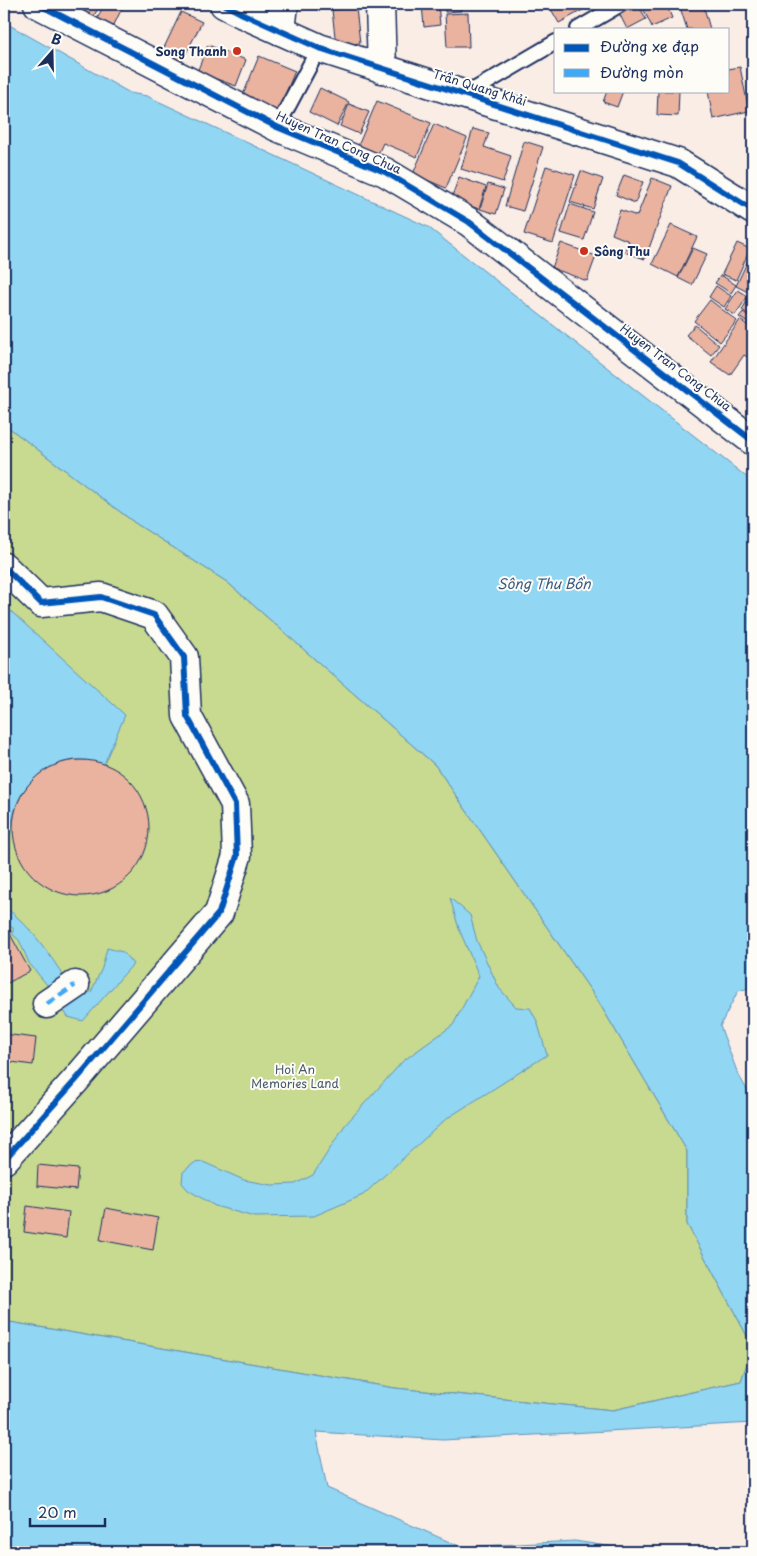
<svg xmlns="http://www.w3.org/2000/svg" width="757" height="1556" font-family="'Playpen Sans',sans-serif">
<rect width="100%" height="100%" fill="#f9ede6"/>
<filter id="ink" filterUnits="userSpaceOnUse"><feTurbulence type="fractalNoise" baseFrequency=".02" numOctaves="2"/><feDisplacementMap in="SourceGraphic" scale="10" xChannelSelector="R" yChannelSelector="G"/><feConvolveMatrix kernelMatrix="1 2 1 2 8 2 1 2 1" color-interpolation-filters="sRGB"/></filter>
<g filter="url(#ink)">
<path fill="#c8da8f" stroke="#728476" d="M 4,424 L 135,523 L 227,582 L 435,765 L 598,1001 L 687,1151 L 687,1224 L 753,1347 L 741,1381 L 613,1410 L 395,1388 L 4,1321 Z"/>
<path fill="#91d6f3" stroke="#6293b7" d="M 4,22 L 130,93 L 147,96 L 428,227 L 753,482 L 753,987 L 738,991 L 720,1026 L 738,1074 L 753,1100 L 753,1423 L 443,1440 L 316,1432 L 327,1488 L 461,1547 L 575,1541 L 645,1552 L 4,1552 L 4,1321 L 395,1388 L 613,1410 L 741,1381 L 753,1347 L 687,1224 L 687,1151 L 598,1001 L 435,765 L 227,582 L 135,523 L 4,424 Z
M 4,605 L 125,715 L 104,764 C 97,763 88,760 81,760 C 50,759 20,784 14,814 C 10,829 14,832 4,846 Z
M 450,898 L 470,915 L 477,941 L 499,988 L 516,1007 L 530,1008 L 537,1021 L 547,1055 L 446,1119 L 363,1195 L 314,1216 L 254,1217 L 215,1206 L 188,1190 L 182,1183 L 183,1172 L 194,1163 L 203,1162 L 244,1180 L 272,1185 L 295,1184 L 313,1175 L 345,1125 L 403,1061 L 453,1025 L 479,976 L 459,929 Z
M 4,906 C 36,930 55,963 77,997 L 91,992 L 102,968 L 107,948 L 123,952 L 133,964 L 83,1021 L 68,1017 L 47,985 L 29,963 L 19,940 L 13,935 L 13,928 L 4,923 Z"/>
<path fill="#eab3a0" stroke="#1b2f5e" d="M 88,4 L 100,4 L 93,18 L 83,14 Z
M 104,4 L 124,4 L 111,31 L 95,24 Z
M 422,4 L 438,4 L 440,25 L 424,27 Z
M 445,4 L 460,4 L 461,11 L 445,12 Z
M 548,4 L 589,4 L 590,6 L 559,23 Z
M 632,4 L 638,4 L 646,19 L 627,29 L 618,11 Z
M 641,4 L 666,4 L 672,18 L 652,27 Z
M 679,4 L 703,4 L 710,29 L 687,29 Z
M 356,8 L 360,43 L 336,46 L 332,10 Z
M 181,12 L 202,22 L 181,63 L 161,54 Z
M 468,13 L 469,47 L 447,47 L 445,14 Z
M 208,45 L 246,60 L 236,86 L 197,72 Z
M 259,56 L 295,71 L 277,114 L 241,100 Z
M 740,67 L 749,111 L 713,119 L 708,91 L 728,91 L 728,69 Z
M 320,88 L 349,102 L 337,126 L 309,112 Z
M 607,91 L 623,91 L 617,107 L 603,102 Z
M 658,91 L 679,91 L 678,116 L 657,115 Z
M 377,101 L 431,123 L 417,157 L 383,143 L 378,154 L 358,146 Z
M 349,104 L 369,112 L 359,134 L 340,126 Z
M 434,124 L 467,138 L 446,188 L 413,174 Z
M 473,129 L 489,133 L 484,147 L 511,156 L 503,182 L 461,169 Z
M 524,141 L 543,147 L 523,211 L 505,206 Z
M 546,166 L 575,175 L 553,243 L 524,234 Z
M 581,171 L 603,179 L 593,209 L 570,202 Z
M 624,175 L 643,182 L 635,203 L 616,195 Z
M 459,177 L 486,187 L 479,209 L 451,199 Z
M 652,178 L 672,186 L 645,259 L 624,252 L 629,241 L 612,234 L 620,210 L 637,216 Z
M 488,184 L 504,189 L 496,214 L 480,209 Z
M 570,204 L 593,212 L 584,240 L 561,233 Z
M 671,225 L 697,237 L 678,277 L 652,264 Z
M 561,243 L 596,256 L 587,281 L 552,268 Z
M 737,243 L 750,249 L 736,280 L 722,274 Z
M 693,248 L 707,254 L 692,285 L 678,278 Z
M 750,256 L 753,258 L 752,294 L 736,286 Z
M 721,275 L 736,285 L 731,293 L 715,283 Z
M 716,286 L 731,296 L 724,307 L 709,297 Z
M 738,290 L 748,296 L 735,315 L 725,309 Z
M 710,300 L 737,321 L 720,342 L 694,321 Z
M 747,301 L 753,304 L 753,317 L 742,310 Z
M 743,312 L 753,319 L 751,325 L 739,317 Z
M 740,320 L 753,329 L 753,360 L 744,355 L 730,375 L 711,362 Z
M 695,325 L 719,345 L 711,355 L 686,335 Z
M13 828a68 68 0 1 1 136 0a68 68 0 1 1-136 0Z
M 4,927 L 11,931 L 10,934 L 30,971 L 4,985 Z
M 4,1034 L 36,1038 L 33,1065 L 4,1061 Z
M 38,1165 L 78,1169 L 76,1190 L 37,1186 Z
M 27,1206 L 69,1212 L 66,1238 L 24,1232 Z
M 106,1208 L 158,1218 L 153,1250 L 100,1240 Z"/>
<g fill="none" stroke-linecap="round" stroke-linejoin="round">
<defs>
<path id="lane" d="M 578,29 L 621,4
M 467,94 L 556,42
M 277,127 L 319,48"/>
<path id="street" d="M 38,4 L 277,127 L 385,172 L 469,222 L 753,441
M 380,4 L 382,69
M 281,31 L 284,4
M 4,567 L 41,603 L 101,597 L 154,615 L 184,657 L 187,716 L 235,804 L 237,856 L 219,913 L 75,1081 L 4,1160
M 47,1004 L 75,985"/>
<path id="secondary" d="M 224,4 L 243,14 L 319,48 L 678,163 L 753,210"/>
</defs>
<use href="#lane" stroke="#1b2f5e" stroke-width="18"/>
<use href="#street" stroke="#1b2f5e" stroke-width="31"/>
<use href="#secondary" stroke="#1b2f5e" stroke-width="31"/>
<use href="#lane" stroke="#fdfcf7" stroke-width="14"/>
<use href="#street" stroke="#fdfcf7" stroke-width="28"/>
<use href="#secondary" stroke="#fdfcf7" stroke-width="28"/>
<path stroke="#3fa9f5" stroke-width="5" stroke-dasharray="10 5" stroke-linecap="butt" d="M 47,1004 L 75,985"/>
<defs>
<path id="cycleway" d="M 38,4 L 277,127 L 385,172 L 469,222 L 753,441
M 224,4 L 243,14 L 319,48 L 678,163 L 753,210
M 4,567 L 41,603 L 101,597 L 154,615 L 184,657 L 187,716 L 235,804 L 237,856 L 219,913 L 75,1081 L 4,1160"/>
</defs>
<use href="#cycleway" stroke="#fdfcf7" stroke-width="9"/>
<use href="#cycleway" stroke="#0057b8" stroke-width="6"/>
</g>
</g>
<g fill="#c8321e" stroke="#fdfcf7" stroke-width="2">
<circle cx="237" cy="51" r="5"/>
<circle cx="584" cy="251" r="5"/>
</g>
<g text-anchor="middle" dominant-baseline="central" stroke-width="4" stroke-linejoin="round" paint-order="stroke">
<g font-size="12" font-weight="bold" fill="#1b2f5e" stroke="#fdfcf7" text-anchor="end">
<text x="227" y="51">Song Thanh</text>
<text x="594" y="251" text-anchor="start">Sông Thu</text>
</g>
<g font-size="12" fill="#1b2f5e" stroke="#fdfcf7">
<text transform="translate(480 87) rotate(17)">Trần Quang Khải</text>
<text transform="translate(339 142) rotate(24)">Huyen Tran Cong Chua</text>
<text transform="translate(676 367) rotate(37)">Huyen Tran Cong Chua</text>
</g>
<g font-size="12" fill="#465a6a" stroke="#fdfcf7">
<text x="295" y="1069">Hoi An<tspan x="295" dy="14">Memories Land</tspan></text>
</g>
<g font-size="14" font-style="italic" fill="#385983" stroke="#fdfcf7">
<text x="544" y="583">Sông Thu Bồn</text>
</g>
</g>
<rect width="757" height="1556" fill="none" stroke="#fdfcf7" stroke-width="20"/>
<rect x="10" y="10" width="737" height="1536" fill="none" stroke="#1b2f5e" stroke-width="2" filter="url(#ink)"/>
<rect x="554" y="28" width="175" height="65" fill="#fdfcf7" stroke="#a3aaba"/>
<rect x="564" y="44" width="25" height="8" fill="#0057b8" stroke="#a3aaba"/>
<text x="600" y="52" font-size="15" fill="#1b2f5e">Đường xe đạp</text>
<rect x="564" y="69" width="25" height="8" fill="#3fa9f5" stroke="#a3aaba"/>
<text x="600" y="78" font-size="15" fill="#1b2f5e">Đường mòn</text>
<g transform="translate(52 52) rotate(20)" stroke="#fdfcf7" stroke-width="4" paint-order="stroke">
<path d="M0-4L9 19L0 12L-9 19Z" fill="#1b2f5e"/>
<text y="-8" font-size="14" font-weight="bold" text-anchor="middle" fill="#1b2f5e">B</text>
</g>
<path d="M30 1518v8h75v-8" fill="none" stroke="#1b2f5e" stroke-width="2.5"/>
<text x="38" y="1518" font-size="15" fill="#1b2f5e" stroke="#fdfcf7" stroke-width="4" paint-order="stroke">20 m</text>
</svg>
